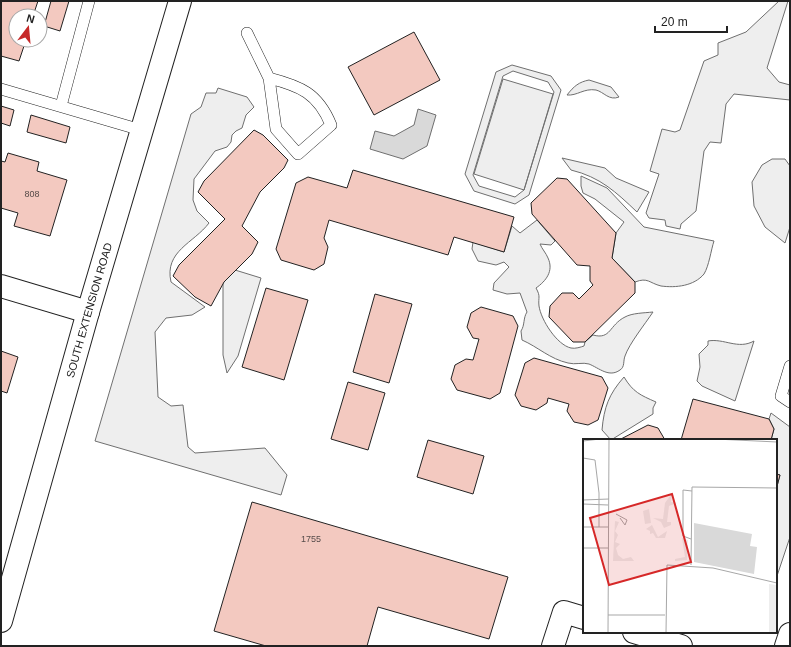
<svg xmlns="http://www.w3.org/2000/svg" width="791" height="647" font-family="Arial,sans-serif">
<rect width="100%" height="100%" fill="#fff"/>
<path fill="#eee" stroke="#6f6f6f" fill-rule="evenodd" d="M 779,1 L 788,1 L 767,68 L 779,82 L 790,85 L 790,100 L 734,94 L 726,104 L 721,143 L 710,142 L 704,151 L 696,211 L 681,224 L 680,229 L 666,226 L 665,220 L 649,218 L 646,213 L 659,174 L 650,171 L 662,129 L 675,132 L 680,130 L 704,61 L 718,55 L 718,43 L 746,32 Z
M 512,65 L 551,76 L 561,90 L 529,195 L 515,204 L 474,191 L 465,174 L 496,72 ZM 513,71 L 548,82 L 554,92 L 524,190 L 515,197 L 479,186 L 473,175 L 503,76 Z
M 503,79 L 553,94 L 524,190 L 474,174 Z
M 589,80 L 611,87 L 619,97 C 609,101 604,92 596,90 C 584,88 577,96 567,95 C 574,86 579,82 589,80 Z
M 218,88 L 247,97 L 254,107 L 246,115 L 242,128 L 236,131 L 232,135 L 231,142 L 227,147 L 215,151 L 194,179 L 193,200 L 197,211 L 209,223 C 194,243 164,251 171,282 L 205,307 L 192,315 L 166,318 L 155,332 L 158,397 L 171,406 L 183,405 L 188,447 L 195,453 L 265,448 L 287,475 L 281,495 L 95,441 L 191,114 L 201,107 L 206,93 L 216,93 Z
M 562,158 L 605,168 L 616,178 L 649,192 L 637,212 C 616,192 600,177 571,170 Z
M 772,159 L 785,159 L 790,166 L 790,227 L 785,243 L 765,227 L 754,206 L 752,182 L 762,165 Z
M 581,176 L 607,188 L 644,227 L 714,241 C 711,250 709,266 704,274 C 694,286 676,288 661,286 C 649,283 648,277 635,282 L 612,258 L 616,233 L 624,222 L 595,199 L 583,193 L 581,186 Z
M 537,220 L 555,241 L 551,245 L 540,244 C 542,249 546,253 548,258 C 554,271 546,281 536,288 C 541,297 538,297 539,306 C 541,320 557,345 571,348 C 575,349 581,347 584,346 L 585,342 L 593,335 C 611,340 609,325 625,317 C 632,313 644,313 653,312 C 645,324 629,344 625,356 C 623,361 625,367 620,370 C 609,378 599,368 589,364 C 583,362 575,365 568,363 C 550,359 538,347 522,340 L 521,331 C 525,325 523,318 527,312 L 520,293 L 507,294 L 493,290 L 494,283 L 509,267 L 504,262 L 496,265 L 478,261 L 472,249 L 473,242 L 504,252 L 512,226 L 520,233 Z
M 235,270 L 261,278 L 238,356 L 227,373 L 223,355 L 223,280 Z
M 708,341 C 724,338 738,350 754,341 L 735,401 L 702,386 L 697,381 L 700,367 L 699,354 L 708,345 Z
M 624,377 C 633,392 640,395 656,402 L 653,408 L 653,414 L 611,440 L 602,430 C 604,407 609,394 624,377 Z
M 771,413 L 790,427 L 790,537 L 776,579 L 776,490 L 780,475 L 776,474 L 776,440 L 771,440 L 774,429 L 769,419 Z"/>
<path fill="#d9d9d9" stroke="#6f6f6f" d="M 418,109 L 436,115 L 427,146 L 403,159 L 370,149 L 375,131 L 394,136 L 414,125 Z"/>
<path fill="#f3c9c0" stroke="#222" d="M 1,1 L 38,1 L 33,16 L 16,16 L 16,40 L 26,40 L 19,61 L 1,56 Z
M 51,1 L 69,1 L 60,31 L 44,26 Z
M 414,32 L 440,80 L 374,115 L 348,67 Z
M 1,106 L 14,110 L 10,126 L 1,123 Z
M 31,115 L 70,127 L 66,143 L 27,132 Z
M 254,130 L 263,135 L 288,160 L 284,168 L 260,192 L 242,226 L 258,242 L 252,254 L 224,282 L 211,306 L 195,297 L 173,276 L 179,265 L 225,219 L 198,192 L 204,181 Z
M 8,153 L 39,162 L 37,171 L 67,180 L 50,236 L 14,226 L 18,213 L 1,208 L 1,161 L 5,162 Z
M 353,170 L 514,217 L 504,252 L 454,237 L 448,255 L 329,220 L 324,238 L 328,247 L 324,264 L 314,270 L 281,260 L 276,249 L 296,183 L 308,177 L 347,188 Z
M 557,178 L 567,179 L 616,233 L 612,258 L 635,282 L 635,293 L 585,342 L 573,342 L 549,317 L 550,306 L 562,293 L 573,293 L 579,299 L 593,285 L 590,281 L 590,266 L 577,265 L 532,214 L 531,203 Z
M 266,288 L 308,300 L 284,380 L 242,367 Z
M 375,294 L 412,304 L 389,383 L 353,372 Z
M 481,307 L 513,316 L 518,326 L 500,393 L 490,399 L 457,390 L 451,379 L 455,365 L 466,359 L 473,360 L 479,339 L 473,338 L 467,327 L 471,313 Z
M 1,351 L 18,357 L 7,393 L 1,391 Z
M 534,358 L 602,377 L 608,388 L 598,420 L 588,425 L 574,422 L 567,411 L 569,404 L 548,398 L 547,403 L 536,410 L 521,406 L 515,395 L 525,363 Z
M 348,382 L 385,393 L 368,450 L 331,439 Z
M 693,399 L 769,419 L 774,429 L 771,440 L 681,440 Z
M 648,425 L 658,428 L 665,440 L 619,440 Z
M 428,440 L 484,456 L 473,494 L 417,477 Z
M 776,474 L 780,475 L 776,490 Z
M 252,502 L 508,577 L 489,639 L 378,607 L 367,646 L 266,646 L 214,631 Z"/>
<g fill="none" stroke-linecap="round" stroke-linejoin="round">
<defs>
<path id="service" d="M 247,33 L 269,78 C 300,86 318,93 331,125 L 298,154 L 276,129 L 269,78
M 1,89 L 141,130
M 61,106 L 89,1
M 790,366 L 781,396 L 790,402"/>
<path id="minor" d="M 1,286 L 88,312
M 634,632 L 681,646
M 553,646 L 564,612 L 584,618
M 786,646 L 790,634"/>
<g id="tertiary">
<path id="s1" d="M 1,621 L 88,312 L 180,1"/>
</g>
</defs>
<use href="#service" stroke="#222" stroke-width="12"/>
<use href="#minor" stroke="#222" stroke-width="24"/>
<use href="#tertiary" stroke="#222" stroke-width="24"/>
<use href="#service" stroke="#fff" stroke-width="11"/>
<use href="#minor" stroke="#fff" stroke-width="22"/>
<use href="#tertiary" stroke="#fff" stroke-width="22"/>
</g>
<g text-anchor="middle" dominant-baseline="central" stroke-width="3" stroke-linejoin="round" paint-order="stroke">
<g font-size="9" fill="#564c4a">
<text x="32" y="194">808</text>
<text x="311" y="539">1755</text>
</g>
<g font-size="11" fill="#222" stroke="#fff">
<text stroke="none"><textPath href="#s1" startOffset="323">SOUTH EXTENSION ROAD</textPath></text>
</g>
</g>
<g transform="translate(583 439)">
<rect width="194" height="194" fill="#fff"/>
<path d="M 89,54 L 88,63 L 94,64 L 86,67 L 84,83 L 88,83 L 88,86 L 81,89 L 78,83 L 70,79 L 80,80 L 82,64 ZM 66,70 L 68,84 L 62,85 L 60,72 ZM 32,82 L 36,83 L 32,92 L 35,96 L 32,103 L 37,105 L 33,109 L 35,116 L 40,120 L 48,118 L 51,122 L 30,122 ZM 69,86 L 75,98 L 84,92 L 82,99 L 73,99 L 70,94 L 67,95 L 67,92 L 63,90 ZM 99,99 L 105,101 L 104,121 L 92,122 L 92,120 L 102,118 ZM 186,145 L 194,146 L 194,194 L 186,194 Z" fill="#eee"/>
<path d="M 111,84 L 169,95 L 167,107 L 174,108 L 171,135 L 111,123 Z" fill="#d9d9d9"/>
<path fill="none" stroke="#a7a7a7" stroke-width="1" d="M 132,0 L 194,3M 0,2 L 17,0M 0,19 L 12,21 L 16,54 L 16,88M 0,61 L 26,60M 0,65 L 25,66M 33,75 L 44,81 L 42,86 L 37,79M 0,88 L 25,88M 108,100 L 100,97 L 100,51 L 109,52M 0,109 L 25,109M 108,126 L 109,48 L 194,49M 25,176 L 82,176M 25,194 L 26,0M 83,194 L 84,126 L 130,129 L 194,144"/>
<path fill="#d62828" fill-opacity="0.15" stroke="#d62828" stroke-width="2" d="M 89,55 L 108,123 L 26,146 L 7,79 Z"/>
<rect width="194" height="194" fill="none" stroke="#222" stroke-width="2"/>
</g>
<rect width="791" height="647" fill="none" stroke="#222222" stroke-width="4"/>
<g transform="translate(28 28) rotate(16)"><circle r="19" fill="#ffffff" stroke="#a7a7a7"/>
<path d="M0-3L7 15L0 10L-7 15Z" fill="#c62828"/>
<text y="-6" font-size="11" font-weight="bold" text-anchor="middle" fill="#222222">N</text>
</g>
<path d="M655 26v6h72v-6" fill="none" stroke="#222222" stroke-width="2"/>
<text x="661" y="26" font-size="12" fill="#222222" stroke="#ffffff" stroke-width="3" paint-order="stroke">20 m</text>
</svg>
